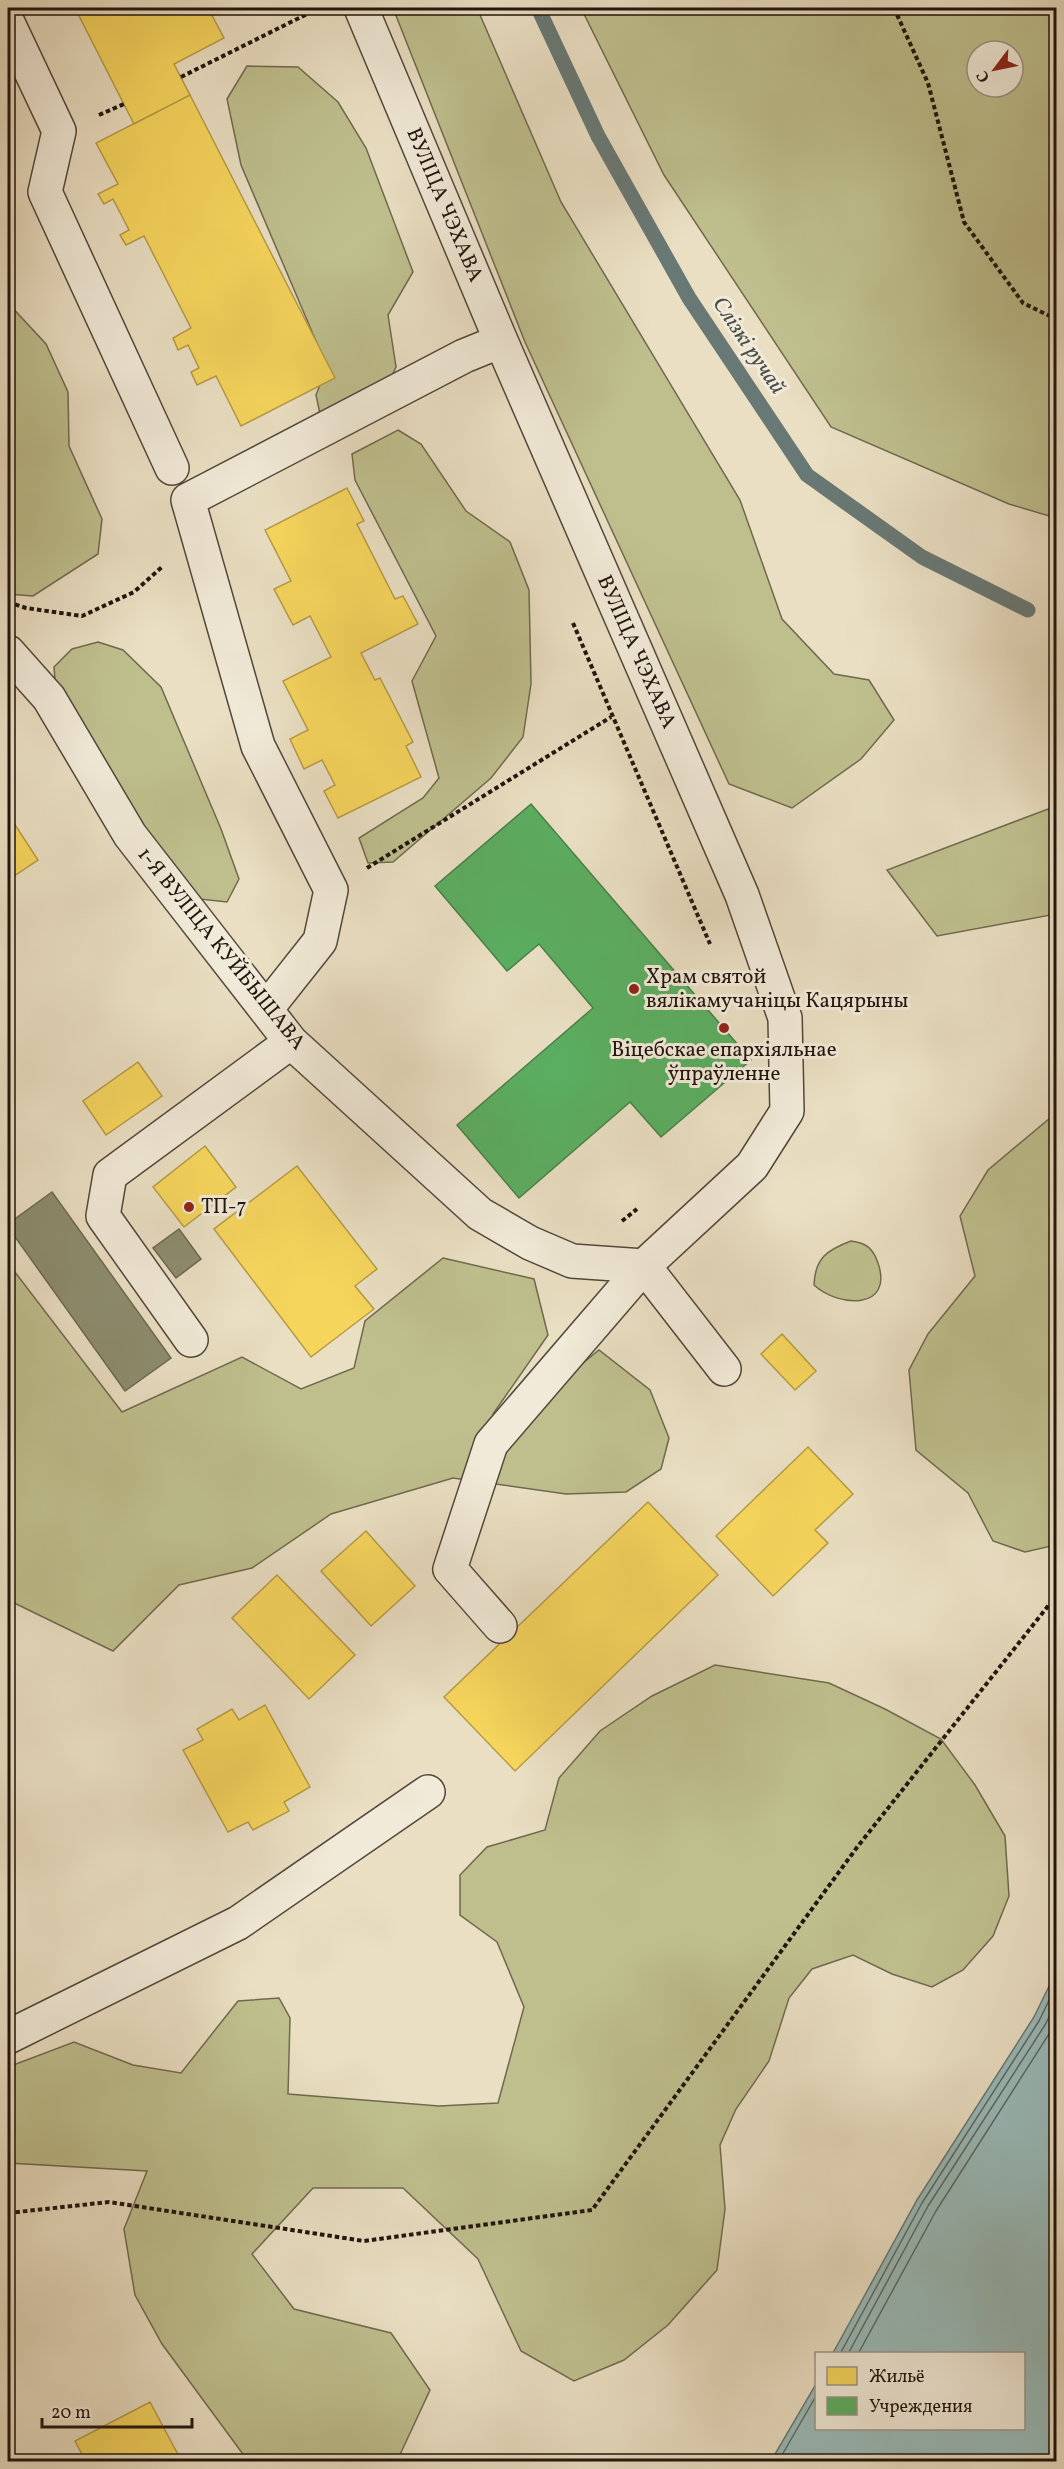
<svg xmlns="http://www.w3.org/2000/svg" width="1064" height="2469" font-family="Vollkorn,serif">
<rect width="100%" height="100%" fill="#eadfc3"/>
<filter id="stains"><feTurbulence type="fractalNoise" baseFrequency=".00333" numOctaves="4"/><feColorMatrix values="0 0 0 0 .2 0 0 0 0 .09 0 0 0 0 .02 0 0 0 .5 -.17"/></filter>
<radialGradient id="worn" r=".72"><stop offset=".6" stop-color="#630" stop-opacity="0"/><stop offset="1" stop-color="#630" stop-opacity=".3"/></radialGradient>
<path fill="#bfbf8e" stroke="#6f6a4e" stroke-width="1.5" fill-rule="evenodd" d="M 393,8 L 477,8 L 561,202 L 740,500 L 782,619 L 834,674 L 869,680 L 894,720 L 861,759 L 792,808 L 729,784 L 525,342 Z
M 581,8 L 1056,8 L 1056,518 L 1009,504 L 831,427 L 664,175 ZM 977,51 L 1013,51 L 1013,87 L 977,87 Z
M 247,66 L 298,67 L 338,102 L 366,148 L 413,272 L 388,315 L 396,367 L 385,391 L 320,414 L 316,395 L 327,367 L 241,165 L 227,99 Z
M 8,303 L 46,344 L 68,392 L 69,446 L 102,519 L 98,554 L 33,596 L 8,594 Z
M 398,430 L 421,444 L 466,511 L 510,542 L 529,590 L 531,684 L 523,737 L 491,778 L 393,862 L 368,863 L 359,838 L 423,798 L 439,778 L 412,681 L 436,636 L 355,480 L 352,454 Z
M 98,642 L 123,650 L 161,687 L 221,829 L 239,879 L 227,902 L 200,899 L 148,844 L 56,692 L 54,667 L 72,649 Z
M 1056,806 L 1056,914 L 937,936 L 887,870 Z
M 1056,1113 L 1056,1545 L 1025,1552 L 993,1541 L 968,1493 L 916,1450 L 909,1370 L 928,1334 L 975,1276 L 960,1216 L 988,1170 Z
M 851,1241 C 866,1243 873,1248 878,1263 C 894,1310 839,1308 814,1285 C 815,1258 827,1250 851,1241 Z
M 443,1258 L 534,1279 L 548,1335 L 493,1414 L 515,1418 L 599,1350 L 650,1390 L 669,1438 L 661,1469 L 626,1492 L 566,1494 L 453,1478 L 331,1514 L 252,1568 L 179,1585 L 113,1651 L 8,1600 L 8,1263 L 122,1412 L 242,1357 L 301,1389 L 354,1368 L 365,1321 Z
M 715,1665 L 829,1683 L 885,1709 L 941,1739 L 975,1785 L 1005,1836 L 1009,1896 L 993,1936 L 963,1970 L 932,1987 L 892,1974 L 853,1955 L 812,1969 L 789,1998 L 769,2061 L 736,2109 L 720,2145 L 725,2209 L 717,2270 L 668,2325 L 624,2360 L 574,2381 L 521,2351 L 478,2259 L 403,2188 L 313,2188 L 252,2254 L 294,2309 L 391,2333 L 430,2390 L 397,2461 L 248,2461 L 162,2344 L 135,2295 L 124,2229 L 147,2171 L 8,2163 L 8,2067 L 74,2042 L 133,2065 L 181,2073 L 238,2001 L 279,1998 L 290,2018 L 288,2094 L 439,2106 L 498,2103 L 524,2007 L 497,1942 L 460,1915 L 460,1875 L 487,1847 L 545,1830 L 559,1778 L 600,1731 L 652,1696 Z"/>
<path fill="#99bbba" stroke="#687875" stroke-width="1.5" d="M 1056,1972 L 1056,2461 L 771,2461 L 816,2384 L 816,2428 L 1024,2428 L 1024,2354 L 833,2353 L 917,2200 L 1034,2017 Z"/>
<path fill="#f6d55c" stroke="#b69b45" stroke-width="1.5" d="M 75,8 L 208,8 L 224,38 L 174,64 L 190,95 L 134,124 Z
M 190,95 L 335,378 L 241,426 L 216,376 L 197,385 L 191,372 L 199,368 L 188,345 L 178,350 L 173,338 L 191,328 L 144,236 L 126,245 L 120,235 L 129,230 L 113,199 L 104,204 L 98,194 L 118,184 L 96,143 Z
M 347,488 L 364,521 L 357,524 L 395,599 L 403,596 L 418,624 L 361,653 L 375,680 L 380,678 L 413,742 L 406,746 L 421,777 L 338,818 L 324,791 L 335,785 L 322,760 L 304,769 L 290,739 L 308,730 L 283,681 L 331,657 L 310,616 L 293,625 L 274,589 L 291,581 L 265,530 Z
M 8,814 L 38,860 L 8,880 Z
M 138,1062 L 162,1096 L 106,1135 L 83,1101 Z
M 205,1146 L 236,1187 L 184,1227 L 153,1187 Z
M 297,1166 L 377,1269 L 355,1286 L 374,1309 L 311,1357 L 214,1229 Z
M 782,1334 L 816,1371 L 795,1390 L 761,1354 Z
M 808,1447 L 853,1494 L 815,1530 L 828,1543 L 773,1596 L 716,1536 Z
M 648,1502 L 718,1575 L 515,1771 L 444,1697 Z
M 366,1531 L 415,1586 L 371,1626 L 321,1571 Z
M 277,1575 L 355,1655 L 309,1699 L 232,1618 Z
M 265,1705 L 310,1787 L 284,1802 L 289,1811 L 253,1830 L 248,1822 L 228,1832 L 183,1750 L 203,1740 L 197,1729 L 232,1709 L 239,1720 Z
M 150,2402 L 182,2462 L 86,2462 L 75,2441 Z"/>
<path fill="#5aae61" stroke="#488048" stroke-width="1.5" d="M 531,804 L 751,1060 L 661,1137 L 630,1102 L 519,1198 L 457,1125 L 593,1008 L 539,944 L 507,971 L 435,886 Z"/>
<path fill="#8c8c6e" stroke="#6b6851" stroke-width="1.5" d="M 52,1192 L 171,1358 L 125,1391 L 8,1227 L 8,1224 Z
M 179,1229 L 201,1259 L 176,1278 L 153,1248 Z"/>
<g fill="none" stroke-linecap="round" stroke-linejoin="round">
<path stroke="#5c6864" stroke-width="1.5" d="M 840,2354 L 922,2203 L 1039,2021 L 1056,1986
M 848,2354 L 928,2206 L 1045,2025 L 1056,2003
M 858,2354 L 936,2211 L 1056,2023
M 778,2462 L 816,2396"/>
<path stroke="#687875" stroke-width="15" d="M 538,8 L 598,136 L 689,298 L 807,475 L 922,557 L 1028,610"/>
<defs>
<path id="minor" d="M 361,8 L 501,341 L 742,895 L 785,1018 L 787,1111 L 752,1166 L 644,1266 L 491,1444 L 450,1569 L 500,1626
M 8,23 L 59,131 L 45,192 L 172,468
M 8,652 L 49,698 L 130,835 L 291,1042 L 480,1214 L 530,1243 L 572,1261 L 644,1266
M 267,1008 L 320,941 L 331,890 L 258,746 L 188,500 L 464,356 L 501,341
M 644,1266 L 724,1369
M 191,1340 L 103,1216 L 110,1175 L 291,1042
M 8,2037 L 238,1923 L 428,1792"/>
</defs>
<use href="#minor" stroke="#52473b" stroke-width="36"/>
<path stroke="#1f140e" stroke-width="4" stroke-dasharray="4.5 3" stroke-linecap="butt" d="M 894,8 L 928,83 L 964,222 L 1023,303 L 1056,319
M 181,77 L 317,9
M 99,115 L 124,104
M 8,602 L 26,608 L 82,616 L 134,592 L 162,567
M 573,623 L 710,944
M 367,868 L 611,717
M 622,1221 L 637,1209
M 8,2213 L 109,2202 L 364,2241 L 592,2210 L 858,1846 L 1056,1596"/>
<use href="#minor" stroke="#f1ead8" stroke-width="33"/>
</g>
<g fill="#8f2418" stroke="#f1ead8" stroke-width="2">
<circle cx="634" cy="989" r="6"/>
<circle cx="724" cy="1028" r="6"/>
<circle cx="189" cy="1207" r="6"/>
</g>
<g text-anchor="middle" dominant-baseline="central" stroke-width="6" stroke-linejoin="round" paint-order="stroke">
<g font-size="21" fill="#1f140e" stroke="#f1ead8">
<text transform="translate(444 205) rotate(67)">ВУЛІЦА ЧЭХАВА</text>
<text transform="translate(636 652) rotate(66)">ВУЛІЦА ЧЭХАВА</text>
<text transform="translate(221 949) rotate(51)">1-Я ВУЛІЦА КУЙБЫШАВА</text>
</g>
<g font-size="21" fill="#1f140e" stroke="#f1ead8" text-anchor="start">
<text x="646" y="977">Храм святой<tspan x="646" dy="24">вялікамучаніцы Кацярыны</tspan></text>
<text x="724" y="1050" text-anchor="middle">Віцебскае епархіяльнае<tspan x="724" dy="24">ўпраўленне</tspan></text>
<text x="201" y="1207">ТП-7</text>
</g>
<g font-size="22" font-style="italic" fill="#4a4e4a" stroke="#f1ead8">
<text transform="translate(748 346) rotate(56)">Слізкі ручай</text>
</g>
</g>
<rect width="1064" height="2469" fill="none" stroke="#eadfc3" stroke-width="30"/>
<rect x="9" y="9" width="1046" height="2451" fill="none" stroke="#1f140e" stroke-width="3"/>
<rect x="15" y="15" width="1034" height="2439" fill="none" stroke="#1f140e" stroke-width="1.5"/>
<rect x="815" y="2352" width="210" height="78" fill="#f1ead8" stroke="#9d9487" stroke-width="1.5"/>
<rect x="827" y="2367" width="30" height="18" fill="#f6d55c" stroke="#9d9487" stroke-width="1.5"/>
<text x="869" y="2382" font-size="18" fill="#1f140e">Жильё</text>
<rect x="827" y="2397" width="30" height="18" fill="#5aae61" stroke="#9d9487" stroke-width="1.5"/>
<text x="869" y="2412" font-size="18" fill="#1f140e">Учреждения</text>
<g transform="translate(995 69) rotate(238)"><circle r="28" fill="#f1ead8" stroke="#9d9487" stroke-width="1.5"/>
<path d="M0-4.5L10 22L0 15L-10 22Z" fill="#8f2418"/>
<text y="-9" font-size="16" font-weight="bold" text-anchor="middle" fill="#1f140e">С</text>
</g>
<path d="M42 2418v9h150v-9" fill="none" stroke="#1f140e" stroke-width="3"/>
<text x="51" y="2418" font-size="18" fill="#1f140e" stroke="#f1ead8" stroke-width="4.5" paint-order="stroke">20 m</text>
<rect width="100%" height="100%" filter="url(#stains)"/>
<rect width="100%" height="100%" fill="url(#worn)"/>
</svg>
